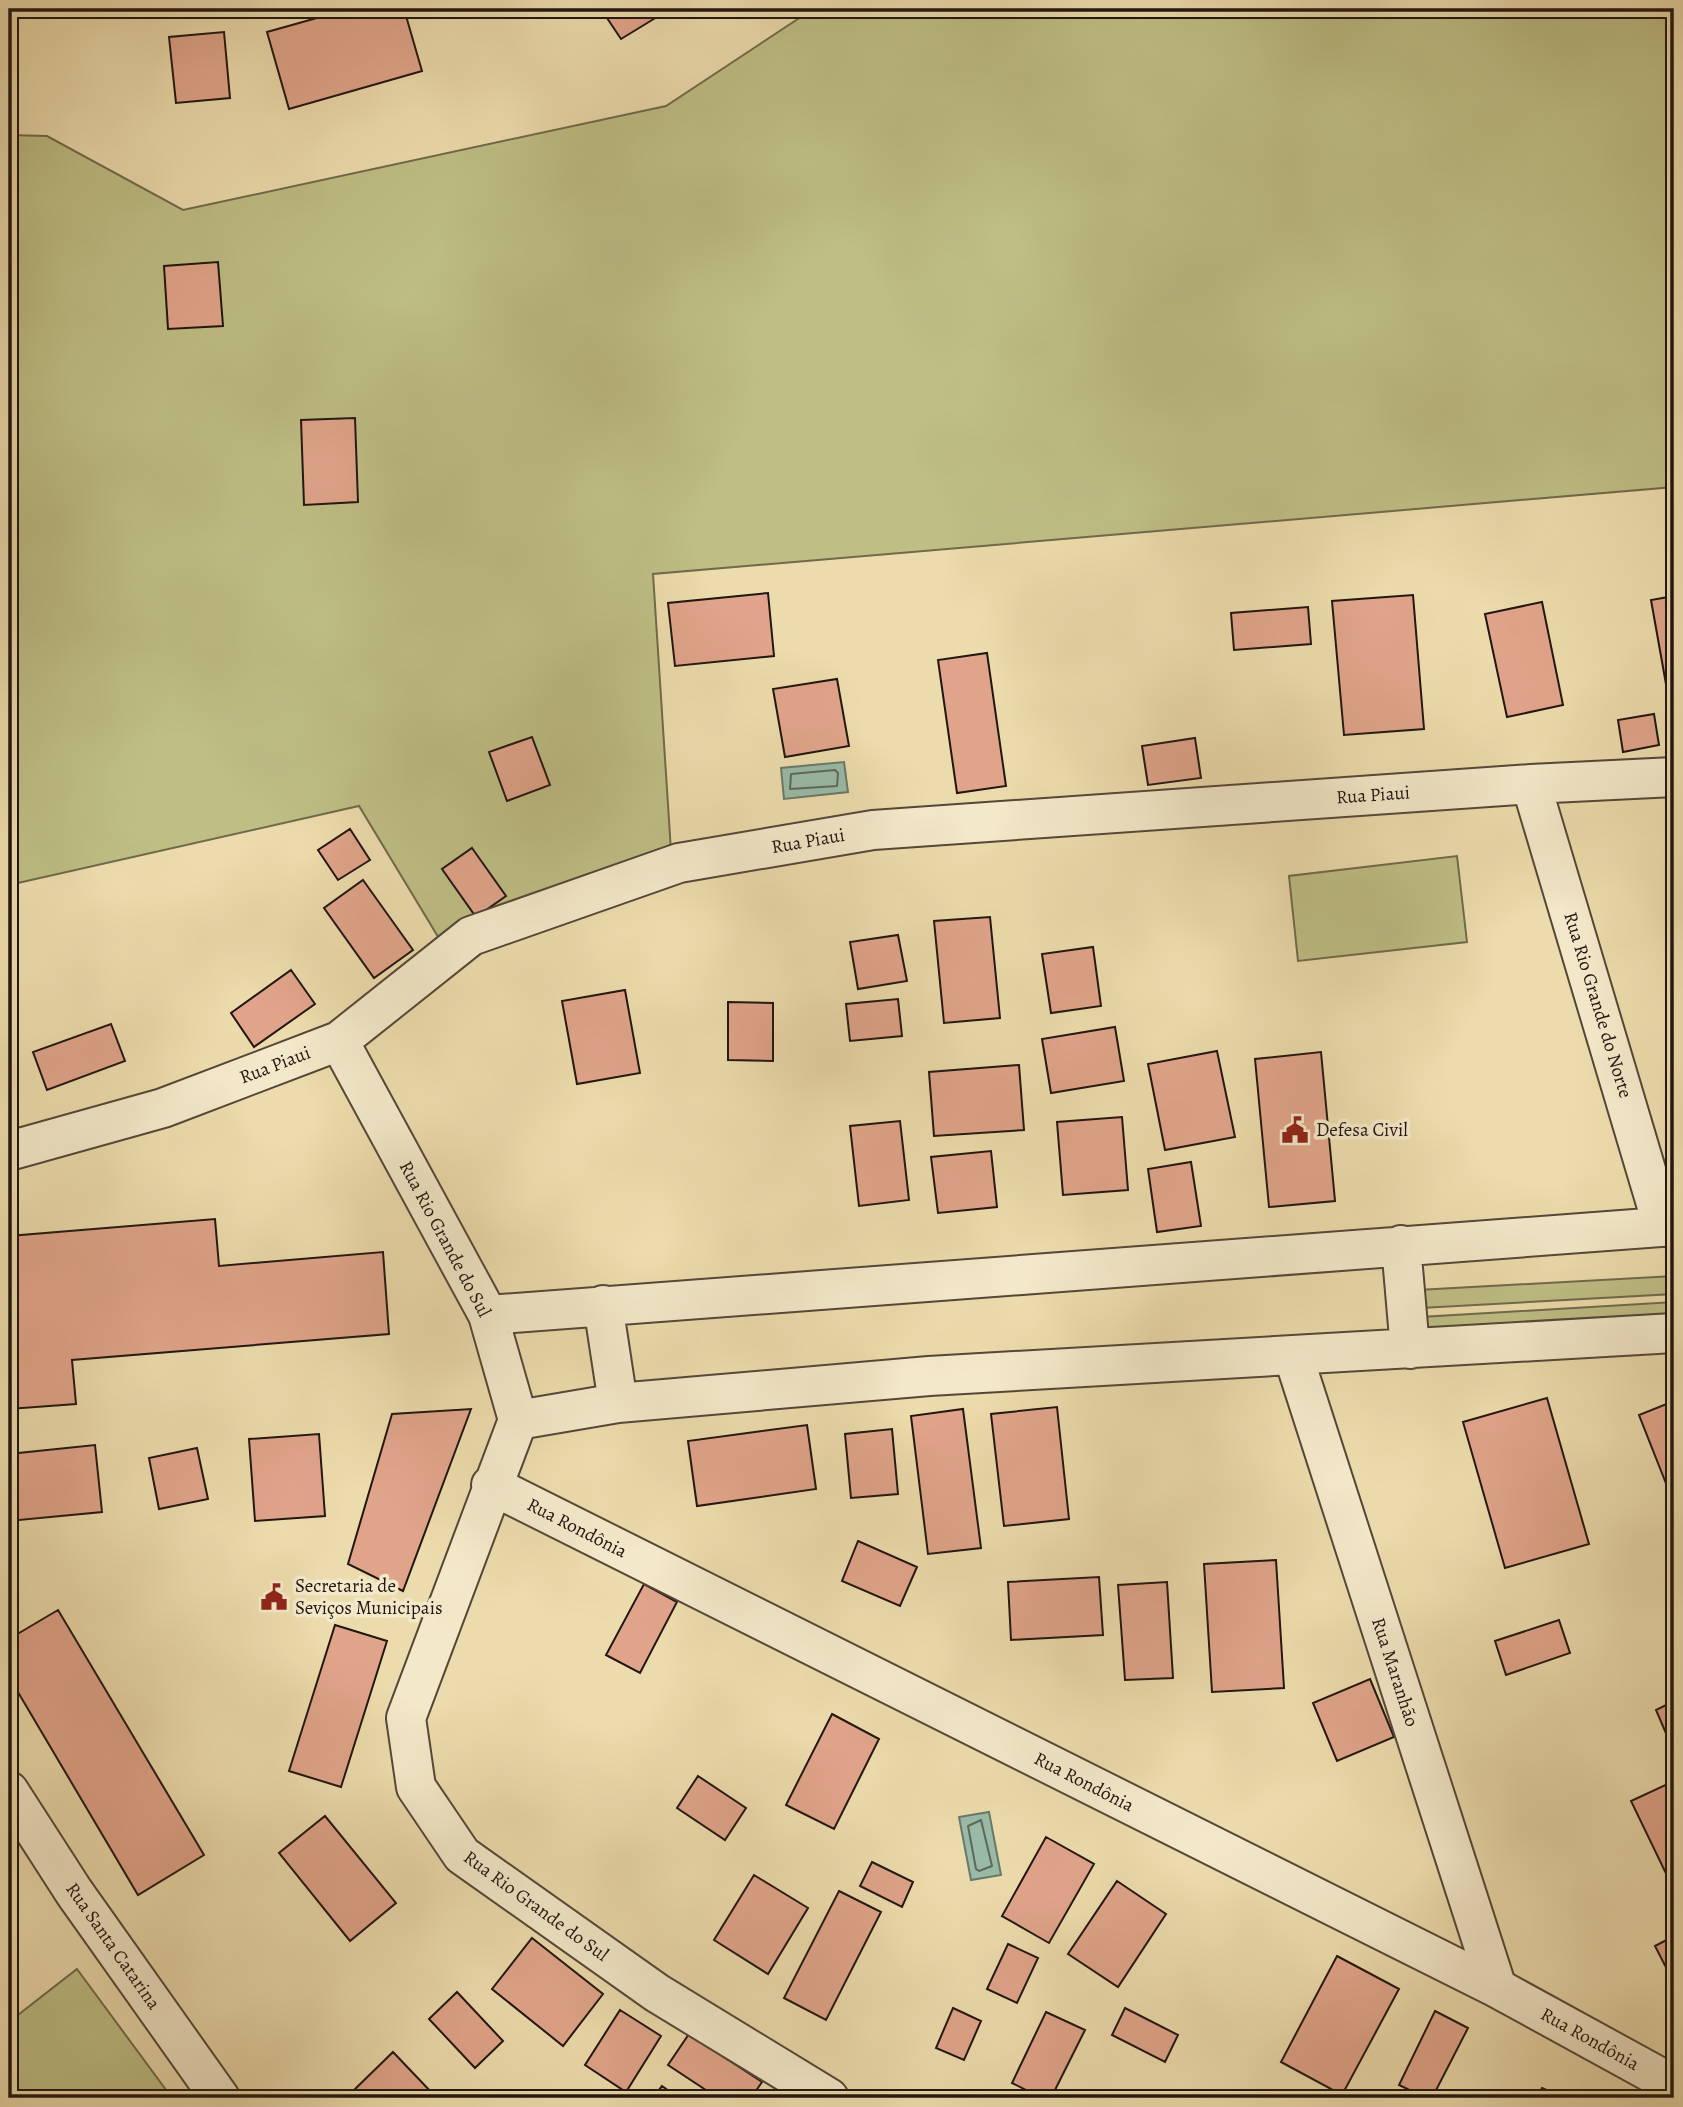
<svg xmlns="http://www.w3.org/2000/svg" width="1683" height="2107" font-family="Alegreya,serif">
<rect width="100%" height="100%" fill="#ecdbac"/>
<filter id="stains"><feTurbulence type="fractalNoise" baseFrequency=".00286" numOctaves="4"/><feColorMatrix values="0 0 0 0 .2 0 0 0 0 .09 0 0 0 0 .02 0 0 0 .5 -.17"/></filter>
<radialGradient id="worn" r=".72"><stop offset=".6" stop-color="#630" stop-opacity="0"/><stop offset="1" stop-color="#630" stop-opacity=".3"/></radialGradient>
<path fill="#bebe85" stroke="#706a4b" stroke-width="2" d="M 813,9 L 1674,9 L 1674,487 L 653,574 L 671,851 L 440,940 L 359,806 L 9,885 L 9,135 L 47,136 L 183,210 L 666,106 Z
M 1457,856 L 1467,942 L 1298,961 L 1289,876 Z
M 1674,1276 L 1674,1294 L 1421,1308 L 1418,1290 Z
M 1674,1302 L 1674,1321 L 1424,1334 L 1421,1317 Z
M 77,1969 L 172,2098 L 9,2098 L 9,2022 Z"/>
<path fill="#99bba7" stroke="#69796b" stroke-width="2" d="M 844,762 L 848,792 L 784,799 L 781,768 Z
M 989,1812 L 1001,1875 L 971,1880 L 959,1817 Z"/>
<g fill="none" stroke-linecap="round" stroke-linejoin="round">
<path stroke="#5d685c" stroke-width="2" d="M 835,770 L 838,773 L 837,786 L 790,789 L 791,774 Z
M 981,1820 L 992,1866 L 979,1871 L 976,1869 L 968,1826 Z"/>
</g>
<path fill="#e0a48a" stroke="#211611" stroke-width="2" d="M 349,9 L 404,9 L 422,71 L 289,109 L 267,32 Z
M 601,9 L 670,9 L 621,39 Z
M 224,32 L 230,98 L 176,103 L 169,37 Z
M 218,262 L 223,326 L 168,329 L 164,266 Z
M 355,418 L 358,502 L 304,505 L 301,420 Z
M 768,593 L 774,656 L 675,666 L 668,603 Z
M 1413,595 L 1424,729 L 1344,735 L 1332,601 Z
M 1674,596 L 1674,729 L 1651,600 Z
M 1542,602 L 1563,705 L 1507,717 L 1485,614 Z
M 1308,607 L 1311,644 L 1234,650 L 1231,613 Z
M 987,653 L 1006,786 L 957,793 L 938,660 Z
M 837,679 L 849,746 L 785,757 L 773,689 Z
M 1654,714 L 1659,745 L 1623,752 L 1618,720 Z
M 532,737 L 550,785 L 507,801 L 489,752 Z
M 1195,738 L 1201,778 L 1148,785 L 1142,746 Z
M 350,829 L 370,860 L 338,880 L 318,850 Z
M 472,848 L 506,896 L 476,917 L 442,869 Z
M 363,880 L 413,950 L 374,978 L 324,908 Z
M 990,917 L 1000,1018 L 944,1023 L 934,921 Z
M 898,935 L 907,981 L 858,989 L 850,942 Z
M 1093,947 L 1101,1006 L 1051,1013 L 1042,954 Z
M 291,970 L 315,1004 L 254,1047 L 231,1013 Z
M 625,990 L 640,1073 L 577,1084 L 562,1001 Z
M 898,999 L 902,1036 L 850,1041 L 846,1004 Z
M 728,1002 L 773,1003 L 773,1061 L 728,1060 Z
M 111,1024 L 125,1061 L 47,1090 L 33,1052 Z
M 1115,1027 L 1124,1081 L 1051,1093 L 1042,1039 Z
M 1217,1051 L 1235,1137 L 1165,1150 L 1148,1064 Z
M 1321,1052 L 1335,1201 L 1269,1207 L 1255,1059 Z
M 1019,1065 L 1024,1130 L 934,1136 L 929,1072 Z
M 1122,1117 L 1128,1190 L 1063,1195 L 1057,1122 Z
M 900,1121 L 909,1200 L 859,1206 L 850,1126 Z
M 991,1151 L 997,1207 L 938,1213 L 931,1157 Z
M 1191,1162 L 1201,1226 L 1157,1232 L 1148,1169 Z
M 215,1219 L 219,1266 L 383,1252 L 389,1334 L 72,1360 L 76,1404 L 9,1409 L 9,1236 Z
M 1547,1398 L 1589,1544 L 1505,1568 L 1463,1422 Z
M 1674,1401 L 1674,1483 L 1667,1486 L 1639,1415 Z
M 1057,1407 L 1069,1519 L 1004,1526 L 991,1414 Z
M 471,1409 L 403,1591 L 348,1564 L 392,1414 Z
M 963,1409 L 981,1548 L 928,1554 L 911,1416 Z
M 807,1425 L 816,1489 L 697,1506 L 688,1441 Z
M 892,1429 L 898,1494 L 851,1498 L 845,1434 Z
M 319,1434 L 325,1516 L 255,1521 L 249,1439 Z
M 95,1445 L 102,1512 L 9,1521 L 9,1454 Z
M 197,1448 L 208,1499 L 159,1509 L 149,1458 Z
M 858,1541 L 917,1567 L 900,1606 L 842,1581 Z
M 1276,1560 L 1284,1688 L 1212,1692 L 1204,1564 Z
M 1099,1577 L 1103,1635 L 1011,1640 L 1008,1582 Z
M 1167,1582 L 1173,1678 L 1125,1680 L 1118,1585 Z
M 644,1584 L 677,1602 L 640,1673 L 606,1655 Z
M 58,1610 L 204,1855 L 138,1895 L 9,1677 L 9,1639 Z
M 1674,1619 L 1674,1648 L 1666,1622 Z
M 1559,1620 L 1570,1653 L 1506,1675 L 1495,1641 Z
M 335,1625 L 387,1641 L 341,1787 L 289,1771 Z
M 1370,1679 L 1394,1737 L 1337,1761 L 1313,1703 Z
M 1674,1701 L 1674,1752 L 1656,1710 Z
M 832,1714 L 879,1739 L 834,1829 L 786,1805 Z
M 698,1776 L 746,1808 L 725,1840 L 677,1808 Z
M 1674,1781 L 1674,1885 L 1672,1886 L 1631,1801 Z
M 325,1816 L 396,1903 L 350,1941 L 279,1853 Z
M 1046,1837 L 1094,1864 L 1049,1943 L 1002,1916 Z
M 872,1862 L 913,1882 L 902,1907 L 860,1886 Z
M 754,1875 L 808,1908 L 768,1974 L 714,1940 Z
M 1117,1881 L 1166,1914 L 1118,1987 L 1068,1954 Z
M 839,1891 L 881,1912 L 826,2020 L 784,1998 Z
M 1674,1936 L 1674,1983 L 1655,1946 Z
M 532,1938 L 603,1994 L 563,2046 L 492,1989 Z
M 1008,1944 L 1038,1958 L 1017,2003 L 987,1989 Z
M 1337,1956 L 1399,1989 L 1342,2095 L 1281,2062 Z
M 457,1992 L 503,2041 L 475,2068 L 429,2019 Z
M 953,2008 L 981,2021 L 964,2060 L 936,2048 Z
M 1125,2008 L 1178,2035 L 1165,2062 L 1112,2035 Z
M 620,2010 L 661,2036 L 626,2092 L 585,2065 Z
M 1435,2011 L 1468,2028 L 1432,2098 L 1426,2098 L 1399,2085 Z
M 1046,2012 L 1085,2030 L 1051,2098 L 1042,2098 L 1012,2083 Z
M 689,2034 L 762,2082 L 751,2098 L 718,2098 L 668,2065 Z
M 393,2052 L 433,2094 L 429,2098 L 361,2098 L 353,2091 Z
M 662,2086 L 679,2098 L 653,2098 Z
M 1542,2088 L 1564,2098 L 1537,2098 Z
M 1365,2090 L 1378,2098 L 1360,2098 Z"/>
<g fill="none" stroke-linecap="round" stroke-linejoin="round">
<defs>
<path id="minor" d="M 1531,784 L 1663,1227
M 339,1041 L 488,1315 L 518,1420 L 406,1718 L 416,1787 L 462,1855 L 657,1993 L 829,2098
M 9,1151 L 163,1108 L 339,1041 L 471,936 L 679,863 L 873,830 L 1531,784 L 1674,777
M 1401,1245 L 1410,1349
M 603,1305 L 618,1403
M 488,1315 L 1674,1226
M 1293,1355 L 1497,1988
M 518,1420 L 618,1403 L 929,1376 L 1674,1333
M 491,1485 L 1497,1988 L 1674,2085
M 9,1791 L 74,1892 L 220,2098"/>
</defs>
<use href="#minor" stroke="#544738" stroke-width="42"/>
<use href="#minor" stroke="#f3e8c9" stroke-width="38"/>
</g>
<defs>
<symbol id="civic-bare" viewBox="-9 -9 18 18"><path d="M-.6-6.5H3V-4.5H.6V-3L4-1V1h2V6H-6V1h2V-1L-.6-3ZM-1.2 2.5V6h2.4V2.5Z" fill="#8f2418" stroke="#f3e8c9" stroke-width="2.5" paint-order="stroke"/></symbol>
</defs>
<g fill-rule="evenodd">
<use href="#civic-bare" x="1276" y="1111" width="38" height="38"/>
<use href="#civic-bare" x="255" y="1578" width="38" height="38"/>
</g>
<g text-anchor="middle" dominant-baseline="central" stroke-width="7" stroke-linejoin="round" paint-order="stroke">
<g font-size="19" fill="#211611" stroke="#f3e8c9">
<text transform="translate(1373 795) rotate(-4)">Rua Piaui</text>
<text transform="translate(808 841) rotate(-10)">Rua Piaui</text>
<text transform="translate(1598 1005) rotate(73)">Rua Rio Grande do Norte</text>
<text transform="translate(275 1065) rotate(-21)">Rua Piaui</text>
<text transform="translate(445 1239) rotate(62)">Rua Rio Grande do Sul</text>
<text transform="translate(577 1528) rotate(27)">Rua Rondônia</text>
<text transform="translate(1395 1672) rotate(72)">Rua Maranhão</text>
<text transform="translate(1084 1782) rotate(27)">Rua Rondônia</text>
<text transform="translate(536 1906) rotate(36)">Rua Rio Grande do Sul</text>
<text transform="translate(113 1946) rotate(55)">Rua Santa Catarina</text>
<text transform="translate(1590 2039) rotate(29)">Rua Rondônia</text>
</g>
<g font-size="19" fill="#211611" stroke="#f3e8c9" text-anchor="start">
<text x="1316" y="1130">Defesa Civil</text>
<text x="295" y="1586">Secretaria de<tspan x="295" dy="22">Seviços Municipais</tspan></text>
</g>
</g>
<rect width="1683" height="2107" fill="none" stroke="#ecdbac" stroke-width="35"/>
<rect x="10" y="10" width="1662" height="2086" fill="none" stroke="#211611" stroke-width="3.5"/>
<rect x="18" y="18" width="1648" height="2072" fill="none" stroke="#211611" stroke-width="2"/>
<rect width="100%" height="100%" filter="url(#stains)"/>
<rect width="100%" height="100%" fill="url(#worn)"/>
</svg>
